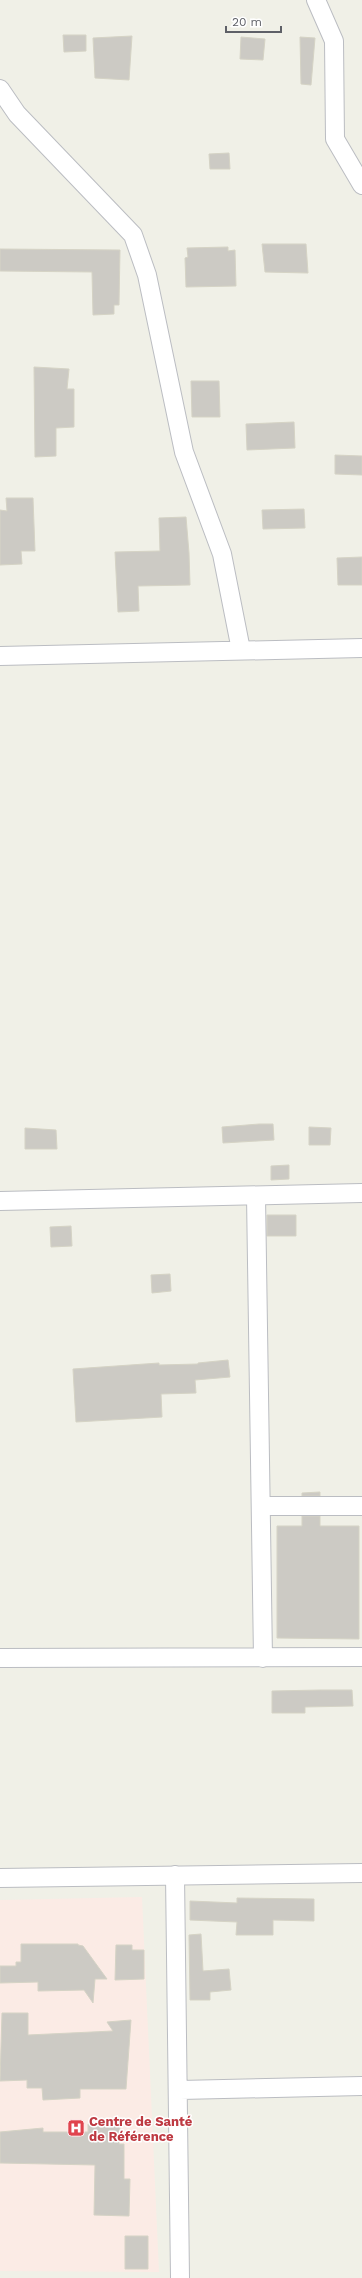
<svg xmlns="http://www.w3.org/2000/svg" width="362" height="2278" font-family="'Work Sans',sans-serif">
<rect width="100%" height="100%" fill="#f0f0e7"/>
<path fill="#fbebe5" d="M 142,1897 L 159,2272 L 0,2271 L 0,1900 Z"/>
<path fill="#cccac4" stroke="#d5d3c5" d="M 63,35 L 86,35 L 86,51 L 64,52 Z
M 132,36 L 129,80 L 95,78 L 93,38 Z
M 241,37 L 265,39 L 263,60 L 240,59 Z
M 300,37 L 315,38 L 311,85 L 301,84 Z
M 229,153 L 230,169 L 210,169 L 209,154 Z
M 262,244 L 306,244 L 308,273 L 265,272 Z
M 228,247 L 228,251 L 235,250 L 236,286 L 186,287 L 185,258 L 188,257 L 187,248 Z
M 0,249 L 120,250 L 119,305 L 114,305 L 114,314 L 93,315 L 92,272 L 0,271 Z
M 34,367 L 69,369 L 67,389 L 74,389 L 74,427 L 56,428 L 56,456 L 35,457 Z
M 191,381 L 219,381 L 220,417 L 192,417 Z
M 294,422 L 295,448 L 247,450 L 246,424 Z
M 335,455 L 362,456 L 362,475 L 335,474 Z
M 6,498 L 33,498 L 35,551 L 21,551 L 22,564 L 0,565 L 0,510 L 7,511 Z
M 304,509 L 305,528 L 263,529 L 262,510 Z
M 186,517 L 189,553 L 190,585 L 138,586 L 139,611 L 118,612 L 115,552 L 160,551 L 159,518 Z
M 362,557 L 362,585 L 338,585 L 337,558 Z
M 259,1124 L 273,1124 L 274,1140 L 223,1143 L 222,1127 Z
M 309,1127 L 331,1128 L 330,1145 L 309,1145 Z
M 25,1128 L 56,1130 L 57,1149 L 25,1149 Z
M 289,1165 L 289,1179 L 271,1180 L 271,1166 Z
M 267,1215 L 296,1215 L 296,1236 L 267,1236 Z
M 71,1226 L 72,1246 L 51,1247 L 50,1227 Z
M 170,1274 L 171,1291 L 152,1293 L 151,1275 Z
M 228,1360 L 230,1377 L 195,1380 L 196,1393 L 161,1394 L 162,1417 L 76,1422 L 73,1369 L 159,1363 L 159,1365 L 198,1364 L 198,1363 Z
M 320,1492 L 320,1496 L 302,1496 L 302,1493 Z
M 302,1516 L 320,1516 L 320,1526 L 359,1526 L 359,1639 L 277,1638 L 277,1526 L 302,1526 Z
M 321,1690 L 352,1690 L 353,1706 L 305,1707 L 305,1713 L 272,1713 L 272,1691 Z
M 237,1898 L 314,1899 L 314,1921 L 273,1920 L 273,1935 L 236,1935 L 237,1922 L 190,1920 L 190,1901 L 237,1903 Z
M 201,1934 L 203,1971 L 229,1969 L 231,1990 L 210,1992 L 210,2000 L 190,2000 L 189,1935 Z
M 21,1944 L 78,1944 L 78,1945 L 83,1946 L 107,1979 L 95,1979 L 93,2003 L 84,1990 L 38,1991 L 38,1982 L 0,1983 L 0,1966 L 16,1966 L 16,1962 L 21,1962 Z
M 116,1945 L 132,1945 L 132,1950 L 144,1950 L 144,1979 L 115,1980 Z
M 2,2013 L 28,2013 L 28,2035 L 113,2031 L 107,2022 L 131,2020 L 126,2089 L 80,2089 L 80,2098 L 43,2100 L 42,2088 L 27,2088 L 27,2080 L 0,2081 Z
M 88,2124 L 120,2125 L 119,2144 L 124,2144 L 124,2179 L 130,2179 L 129,2216 L 94,2215 L 95,2165 L 0,2163 L 0,2132 L 43,2128 L 43,2132 L 88,2132 Z
M 125,2236 L 148,2236 L 148,2269 L 125,2269 Z"/>
<g fill="none" stroke-linecap="round" stroke-linejoin="round">
<defs>
<path id="minor" d="M 316,0 L 334,41 L 335,139 L 362,185
M 0,89 L 17,114 L 133,235 L 147,275 L 184,452 L 222,554 L 241,650
M 0,656 L 362,648
M 256,1196 L 263,1658
M 0,1201 L 362,1193
M 261,1506 L 362,1506
M 0,1658 L 362,1657
M 175,1875 L 180,2278
M 0,1878 L 362,1873
M 180,2090 L 362,2086"/>
</defs>
<use href="#minor" stroke="#bbbdc2" stroke-width="20"/>
<use href="#minor" stroke="#fff" stroke-width="18"/>
</g>
<defs>
<symbol id="hospital-square" viewBox="-11 -11 22 22"><rect x="-9" y="-9" width="18" height="18" rx="4" fill="#e0444e" stroke="#fff"/><path d="M-5-5h3v3.5h4V-5h3V5h-3V1.5h-4V5h-3Z" fill="#fff"/></symbol>
</defs>
<g fill-rule="evenodd">
<use href="#hospital-square" x="66" y="2118" width="20" height="20"/>
</g>
<g text-anchor="middle" dominant-baseline="central" stroke-width="3" stroke-linejoin="round" paint-order="stroke">
<g font-size="13" font-weight="bold" fill="#be3a42" stroke="#fff" text-anchor="start">
<text x="89" y="2121">Centre de Santé<tspan x="89" dy="15">de Référence</tspan></text>
</g>
</g>
<path d="M226 26v6h55v-6" fill="none" stroke="#5e6067" stroke-width="2"/>
<text x="232" y="26" font-size="12" fill="#5e6067" stroke="#ffffff" stroke-width="3" paint-order="stroke">20 m</text>
</svg>
